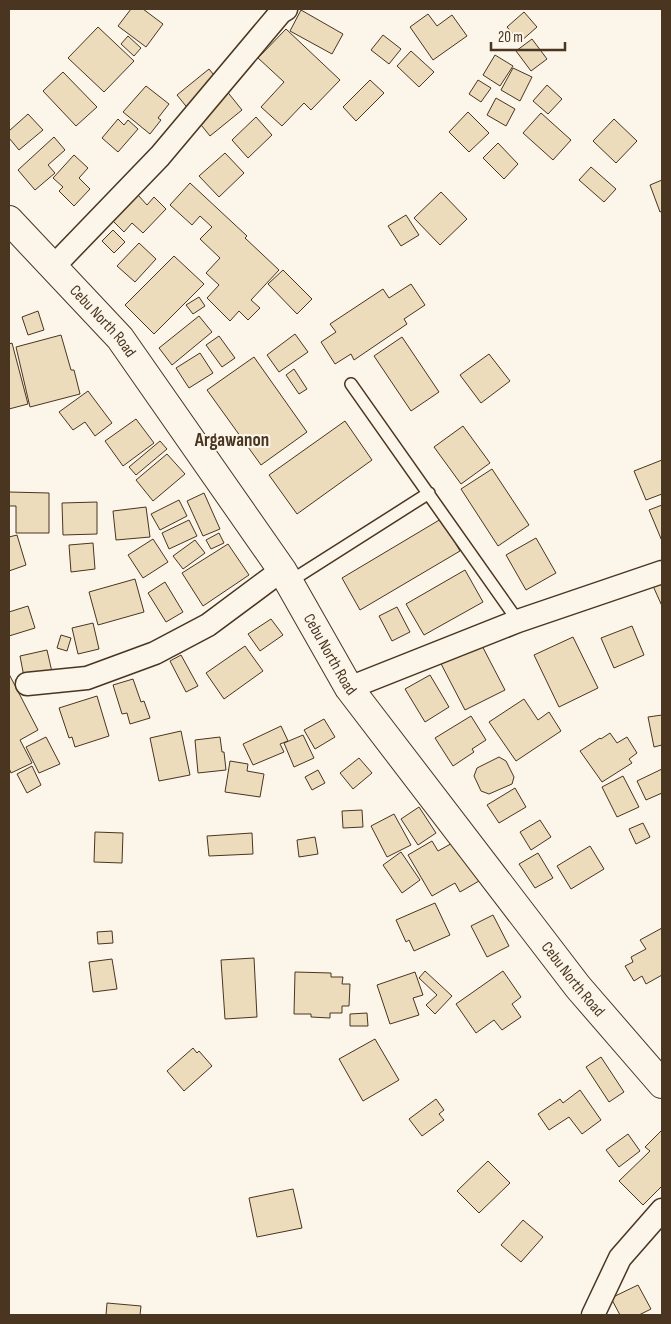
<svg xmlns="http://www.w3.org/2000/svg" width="671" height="1324" font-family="'Sofia Sans Condensed',sans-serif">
<rect width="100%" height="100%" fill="#fbf6e9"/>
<path fill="#ecdcbc" stroke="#4a3520" d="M 131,9 L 143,9 L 163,24 L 146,47 L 118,26 Z
M 301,10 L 343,34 L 332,54 L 290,31 Z
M 524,12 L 537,27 L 520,42 L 507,27 Z
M 428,14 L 437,26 L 452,15 L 467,36 L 433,60 L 410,27 Z
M 98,27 L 134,61 L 104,92 L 68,58 Z
M 286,29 L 340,80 L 311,110 L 304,103 L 282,126 L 261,107 L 284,82 L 258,58 Z
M 383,35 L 401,49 L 389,64 L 371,50 Z
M 128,36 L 141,48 L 134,56 L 121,44 Z
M 532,39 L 547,59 L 531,71 L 516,51 Z
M 411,51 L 434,72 L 419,87 L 397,66 Z
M 495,55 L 513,66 L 500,86 L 483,75 Z
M 513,68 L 532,77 L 520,101 L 501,90 Z
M 209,69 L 242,110 L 210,136 L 177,95 Z
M 63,72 L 97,107 L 76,126 L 43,91 Z
M 370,80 L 384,93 L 356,121 L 343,107 Z
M 478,80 L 491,88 L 481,102 L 469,94 Z
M 547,85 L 562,99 L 548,114 L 533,101 Z
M 146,86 L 169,104 L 158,118 L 161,120 L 150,134 L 123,112 Z
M 496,98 L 515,109 L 506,126 L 487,115 Z
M 468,112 L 489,133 L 469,152 L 449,132 Z
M 541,113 L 571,140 L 553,160 L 523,133 Z
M 28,114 L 43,130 L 19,150 L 9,138 L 9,131 Z
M 256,117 L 272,135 L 248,158 L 232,140 Z
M 118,119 L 124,125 L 128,120 L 138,129 L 118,152 L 102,138 Z
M 614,119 L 637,141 L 616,163 L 593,141 Z
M 54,137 L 65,150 L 48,165 L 55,173 L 35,190 L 18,170 Z
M 498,143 L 518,164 L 504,179 L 483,158 Z
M 225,153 L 244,173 L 219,197 L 199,176 Z
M 74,155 L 88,168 L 79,178 L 90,189 L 74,206 L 59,191 L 63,187 L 53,178 Z
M 591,167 L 616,189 L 604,202 L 579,180 Z
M 662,180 L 662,211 L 660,212 L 650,185 Z
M 190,183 L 247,236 L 245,238 L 279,270 L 251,300 L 260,308 L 248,320 L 239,311 L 230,321 L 207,298 L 219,285 L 206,273 L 220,258 L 200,239 L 212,227 L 200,216 L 192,225 L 170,205 Z
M 441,192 L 467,219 L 440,245 L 414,218 Z
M 138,195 L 147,205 L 154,197 L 166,209 L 143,233 L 132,223 L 124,232 L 113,221 Z
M 406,215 L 419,235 L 401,246 L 388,226 Z
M 113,230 L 125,242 L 114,253 L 102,241 Z
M 139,243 L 156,259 L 135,282 L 117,266 Z
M 174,256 L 204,284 L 154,334 L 125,305 Z
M 283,270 L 312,299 L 297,314 L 268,284 Z
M 411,284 L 425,305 L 404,319 L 407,324 L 354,360 L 351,354 L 335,364 L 321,342 L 336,332 L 330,324 L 383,289 L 389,298 Z
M 199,297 L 205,306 L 193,314 L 186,305 Z
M 38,311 L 44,330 L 28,335 L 22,317 Z
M 199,316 L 212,332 L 172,365 L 159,348 Z
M 295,334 L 308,352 L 279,372 L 267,355 Z
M 61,335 L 71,370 L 74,370 L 80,394 L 30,407 L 16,347 Z
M 219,336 L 235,358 L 222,367 L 206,345 Z
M 402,337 L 439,392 L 411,411 L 374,356 Z
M 12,343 L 28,404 L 9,409 L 9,344 Z
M 200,353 L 213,373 L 189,388 L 176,368 Z
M 489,354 L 510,381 L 481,403 L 460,375 Z
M 254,357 L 307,432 L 261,465 L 207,390 Z
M 294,369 L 307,389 L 299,394 L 286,375 Z
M 88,391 L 112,423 L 95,436 L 85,422 L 73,430 L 59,412 Z
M 136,419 L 154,443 L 123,466 L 105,441 Z
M 345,421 L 372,460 L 297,514 L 269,475 Z
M 463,426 L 490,463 L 461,484 L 434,447 Z
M 160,441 L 167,449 L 136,475 L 129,467 Z
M 167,454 L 185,474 L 153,501 L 136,480 Z
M 662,460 L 662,494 L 646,500 L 634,471 Z
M 492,469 L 529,525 L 498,546 L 461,489 Z
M 9,492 L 49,493 L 49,533 L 16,533 L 16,506 L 9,506 Z
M 204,493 L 220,529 L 203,536 L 187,501 Z
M 179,500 L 187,516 L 160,530 L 151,514 Z
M 97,502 L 97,534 L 63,535 L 62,503 Z
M 662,505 L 662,541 L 649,510 Z
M 146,507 L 150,537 L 116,540 L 113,511 Z
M 441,519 L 460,551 L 360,610 L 342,578 Z
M 189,520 L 197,536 L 169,549 L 162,533 Z
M 219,533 L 224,543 L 211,549 L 206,540 Z
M 17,535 L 26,565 L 9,571 L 9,537 Z
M 536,538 L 556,573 L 526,590 L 506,555 Z
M 153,539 L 168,562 L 143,578 L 128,555 Z
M 195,540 L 205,553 L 183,569 L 173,556 Z
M 93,543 L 95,569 L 71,572 L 69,545 Z
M 228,544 L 249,575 L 203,606 L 182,573 Z
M 465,570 L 483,602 L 424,635 L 406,604 Z
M 135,579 L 144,612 L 98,625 L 89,592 Z
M 662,581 L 662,606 L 653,586 Z
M 165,582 L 183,612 L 166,622 L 148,593 Z
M 28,606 L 35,628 L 9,636 L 9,612 Z
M 397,607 L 410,632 L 392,641 L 379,616 Z
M 271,619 L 283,635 L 260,651 L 248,634 Z
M 93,623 L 99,649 L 78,654 L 72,628 Z
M 632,626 L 644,655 L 614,668 L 601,638 Z
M 61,635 L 71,638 L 67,651 L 57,648 Z
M 573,637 L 598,688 L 559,707 L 534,655 Z
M 478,638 L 505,690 L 465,710 L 438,658 Z
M 245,646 L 263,671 L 224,699 L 206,673 Z
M 47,650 L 52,672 L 24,677 L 20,656 Z
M 181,655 L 198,686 L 186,692 L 170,661 Z
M 9,674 L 38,730 L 20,740 L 32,763 L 11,773 L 9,768 Z
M 430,675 L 449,707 L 425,722 L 405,689 Z
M 133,679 L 141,702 L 144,701 L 150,718 L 130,724 L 127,713 L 122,714 L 113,685 Z
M 97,696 L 109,736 L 75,747 L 72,737 L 69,738 L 59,708 Z
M 524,699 L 538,720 L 549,712 L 561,731 L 516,761 L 489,722 Z
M 662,715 L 662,745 L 654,747 L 648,717 Z
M 471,716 L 486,740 L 472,749 L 474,752 L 453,766 L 435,738 Z
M 324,719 L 335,737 L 315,749 L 304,730 Z
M 281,726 L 288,741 L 280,744 L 284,752 L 253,765 L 243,744 Z
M 181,731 L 190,775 L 159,781 L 150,738 Z
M 610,733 L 617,743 L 627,737 L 637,753 L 629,759 L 632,763 L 602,782 L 580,751 L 600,738 L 601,739 Z
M 303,735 L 314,758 L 294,767 L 284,743 Z
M 46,737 L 60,764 L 39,773 L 26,747 Z
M 220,737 L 222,752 L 224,752 L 226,770 L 198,773 L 195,740 Z
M 499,757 L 506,761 L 514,777 L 512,784 L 489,794 L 481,791 L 474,776 L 477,768 Z
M 359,758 L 372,773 L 353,789 L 340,773 Z
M 230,761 L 248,764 L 247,771 L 264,774 L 260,797 L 225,792 Z
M 32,766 L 41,785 L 27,793 L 17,774 Z
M 662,769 L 662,793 L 646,800 L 637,781 Z
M 318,770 L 325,783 L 312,790 L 305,777 Z
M 623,776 L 639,807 L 617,817 L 602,787 Z
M 515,788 L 526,807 L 499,823 L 487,805 Z
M 419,807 L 436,833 L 418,845 L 401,819 Z
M 362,810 L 363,827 L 343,828 L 342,811 Z
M 394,814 L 411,845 L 387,857 L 371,826 Z
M 540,820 L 551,837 L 531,850 L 520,832 Z
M 643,823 L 650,837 L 636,844 L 629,829 Z
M 95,832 L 123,833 L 122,863 L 94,862 Z
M 252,833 L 253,854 L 209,856 L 207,836 Z
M 315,837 L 318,854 L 299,857 L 297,840 Z
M 432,841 L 438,851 L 456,841 L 479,881 L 460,892 L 455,883 L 432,896 L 408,855 Z
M 590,846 L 604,869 L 571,889 L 557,866 Z
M 401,852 L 420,880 L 402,893 L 383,865 Z
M 538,853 L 553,878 L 535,888 L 519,864 Z
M 435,903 L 450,935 L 414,951 L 409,940 L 406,942 L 396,920 Z
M 493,915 L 509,946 L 487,957 L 471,926 Z
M 662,928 L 662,975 L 646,984 L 642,976 L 634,981 L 625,966 L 633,962 L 631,957 L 646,949 L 640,940 Z
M 112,931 L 113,943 L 98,944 L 97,932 Z
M 254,958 L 257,1017 L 225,1019 L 221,960 Z
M 112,959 L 117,989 L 93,992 L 89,962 Z
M 425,971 L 452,996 L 435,1014 L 426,1005 L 437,995 L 419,978 Z
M 503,971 L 521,997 L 512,1004 L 521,1017 L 502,1030 L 494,1020 L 476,1033 L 456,1004 Z
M 295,972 L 331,973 L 331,977 L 343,977 L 342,984 L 350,984 L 349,1006 L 342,1006 L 342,1013 L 330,1013 L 330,1018 L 311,1017 L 311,1014 L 294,1014 Z
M 415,972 L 423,995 L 413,998 L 419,1015 L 390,1024 L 377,985 Z
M 367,1013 L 368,1026 L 350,1026 L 350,1014 Z
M 375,1039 L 399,1080 L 363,1101 L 339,1059 Z
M 193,1048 L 197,1053 L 199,1051 L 212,1066 L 184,1091 L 167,1071 Z
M 601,1057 L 624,1092 L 609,1102 L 586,1067 Z
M 580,1090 L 601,1120 L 582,1134 L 569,1117 L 549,1130 L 538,1114 L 560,1099 L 563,1103 Z
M 436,1099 L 444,1110 L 439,1114 L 444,1120 L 422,1136 L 409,1119 Z
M 662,1130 L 662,1186 L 643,1205 L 619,1181 L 650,1151 L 645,1147 Z
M 628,1134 L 640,1151 L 619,1167 L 606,1150 Z
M 488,1161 L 510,1183 L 479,1213 L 457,1191 Z
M 293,1189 L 302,1228 L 257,1237 L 249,1198 Z
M 523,1220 L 543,1237 L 521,1262 L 501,1245 Z
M 638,1285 L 651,1309 L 639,1315 L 620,1315 L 611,1298 Z
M 107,1303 L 141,1306 L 140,1315 L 106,1315 Z"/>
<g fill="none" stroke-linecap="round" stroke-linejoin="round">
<defs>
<path id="service" d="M 351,384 L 518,621
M 289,582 L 429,493"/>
<path id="minor" d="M 53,267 L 160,156 L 281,12 L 286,9
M 27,684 L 87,678 L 155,653 L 208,625 L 282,570
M 349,688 L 518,621 L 662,572
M 593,1315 L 620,1258 L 662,1210"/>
<g id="trunk">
<path id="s1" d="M 9,220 L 120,338 L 282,570 L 349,688 L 578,987 L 662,1084"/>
</g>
</defs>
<use href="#service" stroke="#4a3520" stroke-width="14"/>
<use href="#minor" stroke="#4a3520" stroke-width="25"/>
<use href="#trunk" stroke="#4a3520" stroke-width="30"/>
<use href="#service" stroke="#fbf6e9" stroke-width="11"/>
<use href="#minor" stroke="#fbf6e9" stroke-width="22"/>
<use href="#trunk" stroke="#fbf6e9" stroke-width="28"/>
</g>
<g text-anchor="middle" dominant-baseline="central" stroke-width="4" stroke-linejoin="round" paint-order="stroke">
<g font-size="16" fill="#4a3520" stroke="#fbf6e9">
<text stroke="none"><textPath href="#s1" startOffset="138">Cebu North Road</textPath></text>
<text stroke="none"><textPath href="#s1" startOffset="542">Cebu North Road</textPath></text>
<text stroke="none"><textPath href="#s1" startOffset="948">Cebu North Road</textPath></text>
</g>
<g font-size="19" font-weight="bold" fill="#4a3520" stroke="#fbf6e9">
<text x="232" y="440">Argawanon</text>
</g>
</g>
<rect width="671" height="1324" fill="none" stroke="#4a3520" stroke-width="20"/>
<path d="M491 42v8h74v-8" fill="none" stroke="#4a3520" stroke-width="2.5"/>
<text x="498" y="42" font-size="15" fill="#4a3520" stroke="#fbf6e9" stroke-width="4" paint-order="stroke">20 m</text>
</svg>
